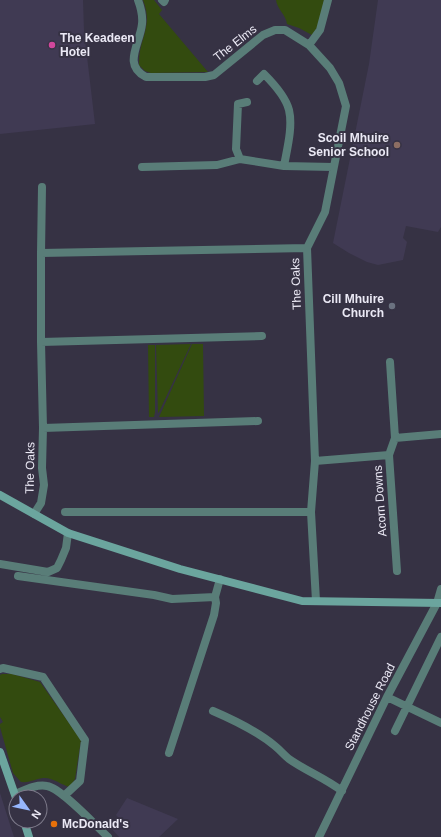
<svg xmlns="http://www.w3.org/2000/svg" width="441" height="837" font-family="Helvetica,sans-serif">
<rect width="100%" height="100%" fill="#363244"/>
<path fill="#403a53" d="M 0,0 L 83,0 L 84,31 L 95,124 L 0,134 Z
M 378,0 L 441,0 L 441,227 L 438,232 L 406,226 L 403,238 L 407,242 L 403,260 L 378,265 L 367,262 L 349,253 L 333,243 L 369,64 Z
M 0,793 L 14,837 L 0,837 Z
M 127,798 L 178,819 L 159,837 L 119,837 L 111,828 L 121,820 L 116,815 Z"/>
<path fill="#334b0f" d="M 143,0 L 154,0 L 162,10 L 159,14 L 208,72 L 151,73 L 145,71 L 139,65 C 138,39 154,28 143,0 Z
M 276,0 L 324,0 L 319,25 L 312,35 L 299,28 L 287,24 C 286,15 277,9 276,0 Z
M 191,344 L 159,412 L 158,413 L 156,345 Z
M 192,344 L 203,344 L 204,416 L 159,417 Z
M 148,345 L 155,345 L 155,412 L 154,417 L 149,417 Z
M 2,674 L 12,674 L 40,682 L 81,740 L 75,779 L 70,787 C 61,785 53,777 43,778 C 35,779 29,783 21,782 L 13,773 L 0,727 L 0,724 L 3,722 L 0,717 L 0,675 Z"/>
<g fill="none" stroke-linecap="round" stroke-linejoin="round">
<path stroke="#597d78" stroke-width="8" d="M 138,0 C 141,8 143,15 142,24 C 140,44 122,65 146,77 L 205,77 L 214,75 L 263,35 L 275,30 L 285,30 L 309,45 L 330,68 L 339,83 L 346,106 L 325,212 L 307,248
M 162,0 L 164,2 L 165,0
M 309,45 L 320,30 L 328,0
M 257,81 L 264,74 C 272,82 286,98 289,110 C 293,127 287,149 284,166
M 240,159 L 236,149 L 238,104 L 247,102
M 142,167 L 217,165 L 240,159 L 284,166 L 333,167
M 41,253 L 307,248 L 315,461 L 311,512 L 316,601
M 41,342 L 262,336
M 43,428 L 258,421
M 395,438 L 441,434
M 389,455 L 395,438 L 390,362
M 315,461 L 389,455 L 397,571
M 65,512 L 311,512
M 34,514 L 41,503 L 44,485 L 42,468 L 43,428 L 41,342 L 41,253 L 42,187
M 0,564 L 48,572 L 57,568 L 61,560 L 66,548 L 68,533
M 18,576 L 154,595 L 172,599 L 215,597
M 0,669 L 3,668 L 43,677 L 85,740 L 80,781 L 65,795
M 387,697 L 441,723
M 213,711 C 234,720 257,731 275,746 C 280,750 284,755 289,759 C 306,771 325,778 342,791
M 395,731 L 441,637
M 169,753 L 214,615 L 216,603 L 215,597 L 220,579
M 15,794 C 25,790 36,784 47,786 C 61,788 96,826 108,837
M 319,837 L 387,697 L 437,603 L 441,589"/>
<path stroke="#6ba59e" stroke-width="8" d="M 0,495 L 68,533 L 180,569 L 302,601 L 441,603
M 0,752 L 16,798
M 24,821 L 29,837"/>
</g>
<circle fill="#d1479c" stroke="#363244" stroke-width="1.5" cx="52" cy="45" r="4"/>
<circle fill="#8d6e63" stroke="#363244" stroke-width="1.5" cx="397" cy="145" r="4"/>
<circle fill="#6b7280" stroke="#363244" stroke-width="1.5" cx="392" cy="306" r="4"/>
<circle fill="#e8710a" stroke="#363244" stroke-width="1.5" cx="54" cy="824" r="4"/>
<g text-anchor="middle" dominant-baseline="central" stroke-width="4" stroke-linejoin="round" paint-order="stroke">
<g font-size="12" font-weight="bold" fill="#ebe9f5" stroke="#363244" text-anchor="start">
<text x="60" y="38">The Keadeen<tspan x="60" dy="14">Hotel</tspan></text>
<text x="389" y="138" text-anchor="end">Scoil Mhuire<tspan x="389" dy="14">Senior School</tspan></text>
<text x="384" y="299" text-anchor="end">Cill Mhuire<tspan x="384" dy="14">Church</tspan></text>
<text x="62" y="824">McDonald's</text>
</g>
<g font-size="12" fill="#ebe9f5" stroke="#363244">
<text transform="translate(235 43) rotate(-38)">The Elms</text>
<text transform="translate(296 284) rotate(-92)">The Oaks</text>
<text transform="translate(30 468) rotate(-89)">The Oaks</text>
<text transform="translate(380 501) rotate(-94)">Acorn Downs</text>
<text transform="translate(370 707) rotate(-63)">Standhouse Road</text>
</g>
</g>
<g transform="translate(28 809) rotate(123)"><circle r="19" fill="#363244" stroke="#7e7b8b"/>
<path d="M0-3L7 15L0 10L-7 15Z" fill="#96b6fd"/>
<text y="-6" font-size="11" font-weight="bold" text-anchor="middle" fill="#ebe9f5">N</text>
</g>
</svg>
